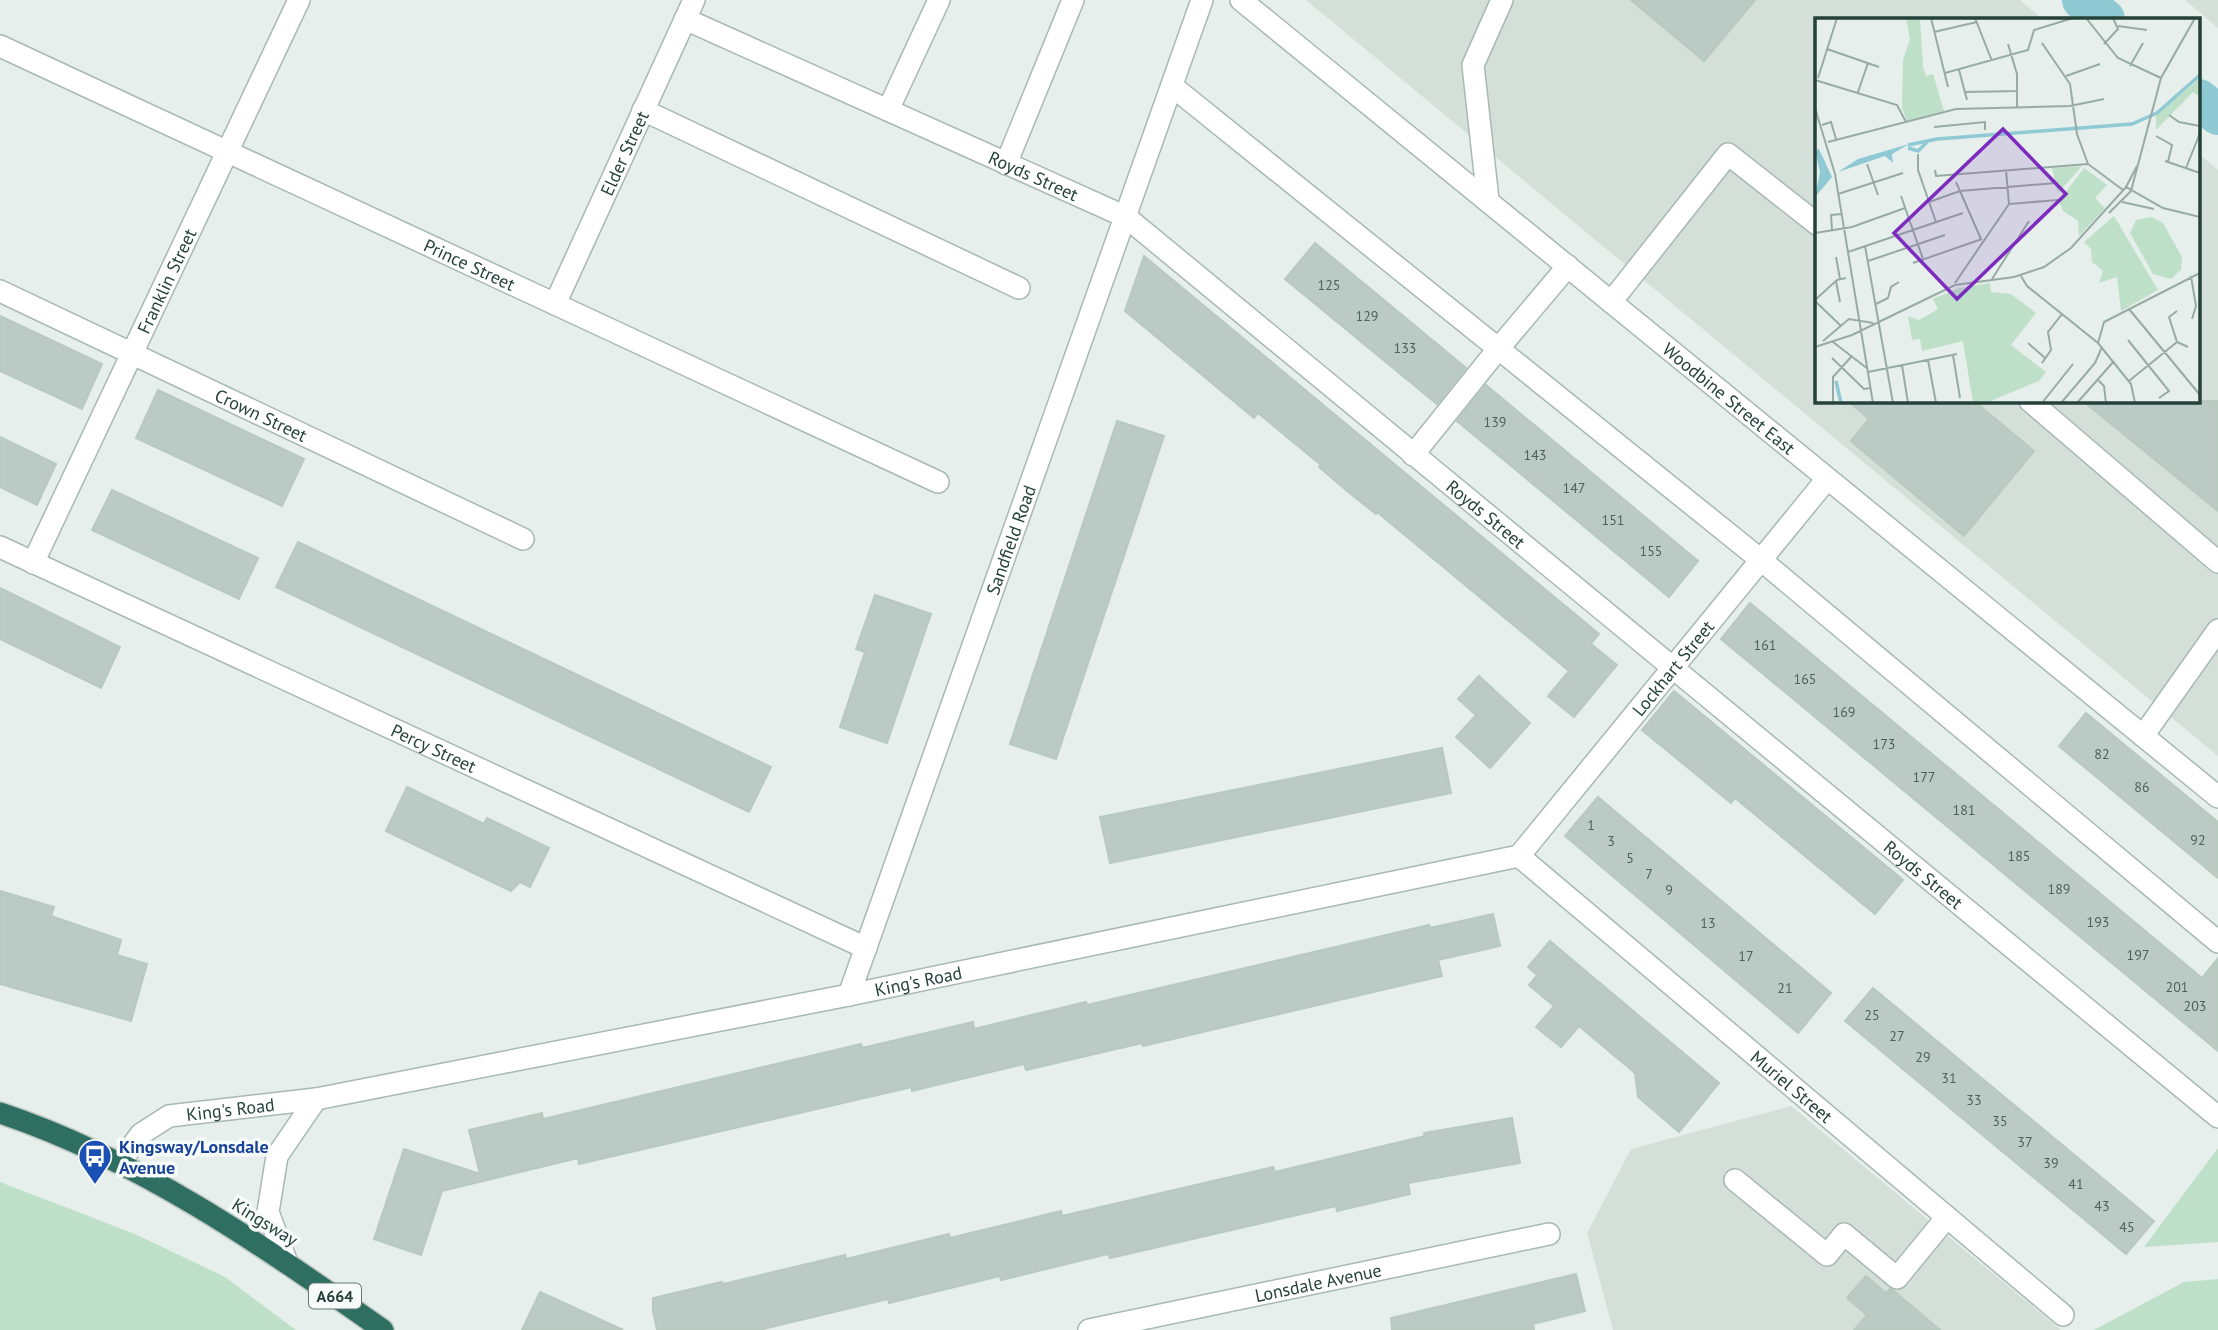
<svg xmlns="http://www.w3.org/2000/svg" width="2218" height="1330" font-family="'PT Sans',sans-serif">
<rect width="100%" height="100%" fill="#e6efeb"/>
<path fill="#d4dfda" d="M 1306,0 L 2020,0 L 2042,19 L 1817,19 L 1817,401 L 2199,401 L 2199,154 L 2218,170 L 2218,756 Z
M 2185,0 L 2218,0 L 2218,28 Z
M 1791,1106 L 2061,1330 L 1613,1330 L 1587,1233 L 1631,1149 Z"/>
<path fill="#bfe0c8" d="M 2218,1148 L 2218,1242 L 2144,1247 Z
M 0,1182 L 135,1234 L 225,1277 L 296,1330 L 0,1330 Z
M 2218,1279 L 2218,1330 L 2094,1330 L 2184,1282 Z"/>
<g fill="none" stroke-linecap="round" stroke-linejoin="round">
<path stroke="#8ec9d4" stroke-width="40" d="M 2082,0 L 2105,19
M 2199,99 L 2218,115"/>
</g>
<path fill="#bbcac4" stroke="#b8c9c2" stroke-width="2" d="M 1631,0 L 1755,0 L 1704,61 Z
M 1315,243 L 1466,368 L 1437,404 L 1285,279 Z
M 1144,256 L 1599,634 L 1591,644 L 1617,665 L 1574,717 L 1548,696 L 1569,671 L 1377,512 L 1376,514 L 1347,491 L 1319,467 L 1321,465 L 1258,413 L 1254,418 L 1125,311 Z
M 0,316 L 102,364 L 82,409 L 0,371 Z
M 1486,385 L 1698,561 L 1669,597 L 1457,421 Z
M 158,390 L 304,459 L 282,506 L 136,438 Z
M 1848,401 L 1974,401 L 2034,451 L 1964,536 L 1851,441 L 1869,419 Z
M 2083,401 L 2218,401 L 2218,511 Z
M 1117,421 L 1164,436 L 1056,759 L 1010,744 Z
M 0,437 L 56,464 L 37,505 L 0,487 Z
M 112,490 L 258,558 L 239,599 L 92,530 Z
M 298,542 L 771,767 L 749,812 L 276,587 Z
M 0,588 L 120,647 L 101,688 L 0,639 Z
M 875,595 L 931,614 L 887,743 L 840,727 L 865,652 L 856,649 Z
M 1750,603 L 2202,978 L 2218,958 L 2218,1051 L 1721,639 Z
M 1479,676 L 1530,723 L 1490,768 L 1456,737 L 1476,715 L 1458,699 Z
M 1674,691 L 1903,880 L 1875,914 L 1735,798 L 1731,803 L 1642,730 Z
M 2086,713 L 2218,822 L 2218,878 L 2059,746 Z
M 1442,748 L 1451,793 L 1110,863 L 1100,817 Z
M 407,787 L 484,824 L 487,818 L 549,848 L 530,887 L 520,882 L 511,891 L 386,831 Z
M 1598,797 L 1831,993 L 1798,1033 L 1565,836 Z
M 0,891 L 54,907 L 51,916 L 121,940 L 117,955 L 147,964 L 131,1021 L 0,984 Z
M 1493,914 L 1500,946 L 1438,960 L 1442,976 L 1143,1046 L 1142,1043 L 1026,1070 L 1024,1064 L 912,1091 L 912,1087 L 579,1164 L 578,1158 L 442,1191 L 421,1255 L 374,1239 L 404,1149 L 480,1174 L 469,1130 L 542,1113 L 543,1119 L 861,1044 L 862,1048 L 973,1022 L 974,1029 L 1086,1002 L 1087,1005 L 1429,925 L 1430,928 Z
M 1550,941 L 1719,1083 L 1679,1132 L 1638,1097 L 1635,1073 L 1579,1026 L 1561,1047 L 1536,1027 L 1554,1006 L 1529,985 L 1537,975 L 1528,967 Z
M 1873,988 L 2154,1221 L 2126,1254 L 1845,1021 Z
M 1512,1118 L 1520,1163 L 1408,1183 L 1410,1194 L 1337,1211 L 1336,1206 L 1110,1258 L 1108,1254 L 1001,1280 L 1000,1276 L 889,1303 L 888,1299 L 759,1330 L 657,1330 L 653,1311 L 653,1298 L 722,1282 L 723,1284 L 845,1255 L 846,1259 L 949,1234 L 950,1238 L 1061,1211 L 1062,1216 L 1273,1167 L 1275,1172 L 1425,1136 L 1424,1133 Z
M 1576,1274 L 1585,1311 L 1533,1324 L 1534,1330 L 1392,1330 L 1391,1318 Z
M 1866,1276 L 1886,1293 L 1890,1289 L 1894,1291 L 1940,1330 L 1854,1330 L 1867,1315 L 1847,1298 Z
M 540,1292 L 623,1330 L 522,1330 Z"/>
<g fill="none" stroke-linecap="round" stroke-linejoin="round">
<defs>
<path id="lane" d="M 1172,86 L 1761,560 L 2218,942
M 643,110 L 1019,288
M 1006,164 L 1073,0
M 1488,200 L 1473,65 L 1502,0
M 1611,302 L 1728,154 L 1817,224
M 2030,401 L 2218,562
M 1413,455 L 1498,349 L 1568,266
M 2143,736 L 2218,630
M 1735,1180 L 1827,1255 L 1844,1234 L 1897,1278 L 1947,1217"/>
<g id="street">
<path id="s1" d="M 1241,0 L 2218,797"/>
<path id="s2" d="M 685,19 L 1126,217 L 2218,1117"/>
<path id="s3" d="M 0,46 L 938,482"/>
<path d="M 888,110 L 939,0"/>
<path id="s4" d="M 0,291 L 523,539"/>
<path id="s5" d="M 555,304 L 694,0"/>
<path id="s6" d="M 0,547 L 866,948"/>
<path id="s7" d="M 33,563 L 299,0"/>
<path id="s8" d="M 1519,856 L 2063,1315"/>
<path id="s9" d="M 1519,856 L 1827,479"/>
<path id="s10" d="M 849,995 L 1202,0"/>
<path id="s11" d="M 120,1162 L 141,1134 L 169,1116 L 316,1099 L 849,995 L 1519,856"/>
<path d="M 287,1263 L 268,1212 L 277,1156 L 316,1099"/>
<path id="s12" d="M 1089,1330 L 1549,1234"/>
</g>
<path id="highway" d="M 0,1113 C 141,1160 263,1246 383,1330"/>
</defs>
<use href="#lane" stroke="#a8b8b2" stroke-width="24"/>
<use href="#street" stroke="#a8b8b2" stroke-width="24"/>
<use href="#highway" stroke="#c2cac8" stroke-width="24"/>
<use href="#lane" stroke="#fff" stroke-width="21"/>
<use href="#street" stroke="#fff" stroke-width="21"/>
<use href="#highway" stroke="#2f6f62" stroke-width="21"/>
</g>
<defs>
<symbol id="bus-pin" viewBox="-11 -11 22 30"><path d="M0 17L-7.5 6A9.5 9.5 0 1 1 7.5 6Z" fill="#1a4fb4" stroke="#f7fbf9"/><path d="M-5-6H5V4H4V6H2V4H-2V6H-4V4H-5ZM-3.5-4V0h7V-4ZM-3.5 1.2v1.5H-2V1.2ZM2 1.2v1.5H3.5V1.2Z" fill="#fff"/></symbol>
</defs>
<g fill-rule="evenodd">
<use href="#bus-pin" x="76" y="1137" width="38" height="52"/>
</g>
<g text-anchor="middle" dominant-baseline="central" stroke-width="7" stroke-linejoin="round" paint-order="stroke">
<g font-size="14" fill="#4a645c">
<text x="1329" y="285">125</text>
<text x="1367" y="316">129</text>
<text x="1405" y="348">133</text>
<text x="1495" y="422">139</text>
<text x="1535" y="455">143</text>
<text x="1574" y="488">147</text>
<text x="1613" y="520">151</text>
<text x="1651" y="551">155</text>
<text x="1765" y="645">161</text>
<text x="1805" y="679">165</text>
<text x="1844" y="712">169</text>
<text x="1884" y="744">173</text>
<text x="2102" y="754">82</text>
<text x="1924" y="777">177</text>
<text x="2142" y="787">86</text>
<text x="1964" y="810">181</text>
<text x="1591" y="825">1</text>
<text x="2198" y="840">92</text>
<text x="1611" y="841">3</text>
<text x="2019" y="856">185</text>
<text x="1630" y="858">5</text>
<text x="1649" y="874">7</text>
<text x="2059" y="889">189</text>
<text x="1669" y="890">9</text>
<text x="2098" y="922">193</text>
<text x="1708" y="923">13</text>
<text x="2138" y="955">197</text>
<text x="1746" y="956">17</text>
<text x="2177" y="987">201</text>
<text x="1785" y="988">21</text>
<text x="2195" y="1006">203</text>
<text x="1872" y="1015">25</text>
<text x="1897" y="1036">27</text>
<text x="1923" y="1057">29</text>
<text x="1949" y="1078">31</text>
<text x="1974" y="1100">33</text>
<text x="2000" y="1121">35</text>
<text x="2025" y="1142">37</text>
<text x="2051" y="1163">39</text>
<text x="2076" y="1184">41</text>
<text x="2102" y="1206">43</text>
<text x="2127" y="1227">45</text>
</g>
<rect fill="#f7fbf9" stroke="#637a73" stroke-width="2" x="309" y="1283.5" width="52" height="25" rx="5"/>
<g font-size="16" font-weight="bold" fill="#24423a">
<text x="335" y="1296">A664</text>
</g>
<g font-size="18" fill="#24423a" stroke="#f7fbf9">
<text stroke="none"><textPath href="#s5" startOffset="166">Elder Street</textPath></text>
<text stroke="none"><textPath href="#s2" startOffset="382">Royds Street</textPath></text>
<text stroke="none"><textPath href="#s3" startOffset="518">Prince Street</textPath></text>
<text stroke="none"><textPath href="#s7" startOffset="312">Franklin Street</textPath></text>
<text stroke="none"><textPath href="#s1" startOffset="630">Woodbine Street East</textPath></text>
<text stroke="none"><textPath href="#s4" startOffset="289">Crown Street</textPath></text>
<text stroke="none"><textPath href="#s2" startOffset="950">Royds Street</textPath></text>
<text stroke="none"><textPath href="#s10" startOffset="483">Sandfield Road</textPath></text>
<text stroke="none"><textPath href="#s9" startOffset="243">Lockhart Street</textPath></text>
<text stroke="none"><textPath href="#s6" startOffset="478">Percy Street</textPath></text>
<text stroke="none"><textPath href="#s2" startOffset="1517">Royds Street</textPath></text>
<text stroke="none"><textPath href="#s11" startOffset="830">King's Road</textPath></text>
<text stroke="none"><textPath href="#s8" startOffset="357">Muriel Street</textPath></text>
<text stroke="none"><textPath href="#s11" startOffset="130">King's Road</textPath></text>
<text transform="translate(265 1222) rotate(32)">Kingsway</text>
<text stroke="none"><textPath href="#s12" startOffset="234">Lonsdale Avenue</textPath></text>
</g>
<g font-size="18" font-weight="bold" fill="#164399" stroke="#f7fbf9" text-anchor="start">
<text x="119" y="1146">Kingsway/Lonsdale<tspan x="119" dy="21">Avenue</tspan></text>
</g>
</g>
<g transform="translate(1815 18)">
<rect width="385" height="385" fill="#e6efeb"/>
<path d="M 91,0 L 105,0 L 108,49 L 111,58 L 118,56 L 129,93 L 92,103 L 87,90 L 88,42 L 95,21 ZM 385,60 L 385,79 L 378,74 L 341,112 L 341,98 ZM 267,148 L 243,175 L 237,150 ZM 269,150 L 292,167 L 280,180 L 290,190 L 264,218 L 263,203 L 248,193 L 244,183 ZM 299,198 L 343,272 L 306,293 L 302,259 L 284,265 L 288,253 L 277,244 L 276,231 L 269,224 ZM 337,199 L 348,205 L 367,239 L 366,252 L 356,261 L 338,256 L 315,215 L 321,202 ZM 175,265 L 176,274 L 196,276 L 221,295 L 196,327 L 231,354 L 224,363 L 171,385 L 158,385 L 148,323 L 107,333 L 105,321 L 97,322 L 93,298 L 104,302 L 123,291 L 118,281 L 144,270 Z" fill="#bfe0c8"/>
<path d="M 94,126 L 77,136 L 78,145 L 70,138 L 23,154 L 43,141 ZM 4,131 L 17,159 L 0,179 L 5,154 L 0,132 Z" fill="#8ec9d4"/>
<path fill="none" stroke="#8ec9d4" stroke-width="3.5" d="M 93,127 L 122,121 L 317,106 L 342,95 L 385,57M 93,130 L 103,133 L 113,123M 21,363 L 26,385"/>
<path fill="none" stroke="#98aaa4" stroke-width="2" d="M 116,0 L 133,69M 160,0 L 177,43M 271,0 L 303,40 L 346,60M 303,8 L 332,12M 119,14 L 162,4M 227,25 L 255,66 L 262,116 L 273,146 L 308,172M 193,26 L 202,56 L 202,90M 289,26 L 303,11 L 298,0M 12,31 L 64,49M 315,48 L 328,25M 144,52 L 152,82M 130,55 L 213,32 L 219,12 L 258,0M 251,58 L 285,46M 3,60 L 22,0M 0,62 L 82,87 L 91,104M 43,74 L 53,45M 150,74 L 203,73M 0,90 L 20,156 L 58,385M 354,97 L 364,104 L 385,108M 7,107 L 16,104 L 21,121M 119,109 L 170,104 L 170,112M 341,118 L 357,127 L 353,144M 13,124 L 141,91 L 255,88 L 289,81M 103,136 L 103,152 L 121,204M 350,143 L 385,155M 52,146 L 63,177M 371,150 L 385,115M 120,152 L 121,158 L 273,146M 191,152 L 194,186M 141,164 L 166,221M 311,169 L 322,148M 316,173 L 346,60 L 380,0M 23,176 L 88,155M 86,178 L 108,241M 114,184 L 145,173 L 241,165M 307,184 L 339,191M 194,186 L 243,182M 294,195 L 316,173M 17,212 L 16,197 L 27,196M 0,215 L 37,209 L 90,190M 50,228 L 78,385M 33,234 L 148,195M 21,239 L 25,261M 53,243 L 130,217M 98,245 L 167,221M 206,258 L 212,268 L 283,325 L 316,366 L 320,385M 376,258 L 381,288 L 377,301M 177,261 L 214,203M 21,263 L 25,284M 140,265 L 194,186M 0,282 L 22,262 L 31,260M 0,283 L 26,308M 61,286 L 73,280 L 76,269 L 84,264M 314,291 L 385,377M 362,293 L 354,299 L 362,324 L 373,329M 313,322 L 354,373 L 344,380M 8,323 L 34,301 L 58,305M 18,324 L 53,351M 213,325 L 230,340M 283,325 L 289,304 L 385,255M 0,329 L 37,317 L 140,267 L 199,259 L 229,249 L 256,230 L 311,169 L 348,190 L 385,199M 138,337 L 145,380M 17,340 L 49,371 L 55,370M 113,342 L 121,385M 227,345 L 236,332 L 233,314 L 247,296M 87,347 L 93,385M 53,354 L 142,336M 283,362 L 289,368 L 291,385M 314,363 L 362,324M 18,385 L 18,359 L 36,339M 227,385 L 258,346M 246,385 L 280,345 L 287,329M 262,385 L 299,343"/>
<path fill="#7b2cbf" fill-opacity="0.15" stroke="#7b2cbf" stroke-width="3.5" d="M 188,111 L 251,176 L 142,281 L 79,215 Z"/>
<rect width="385" height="385" fill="none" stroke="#24423a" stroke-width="3.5"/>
</g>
</svg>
